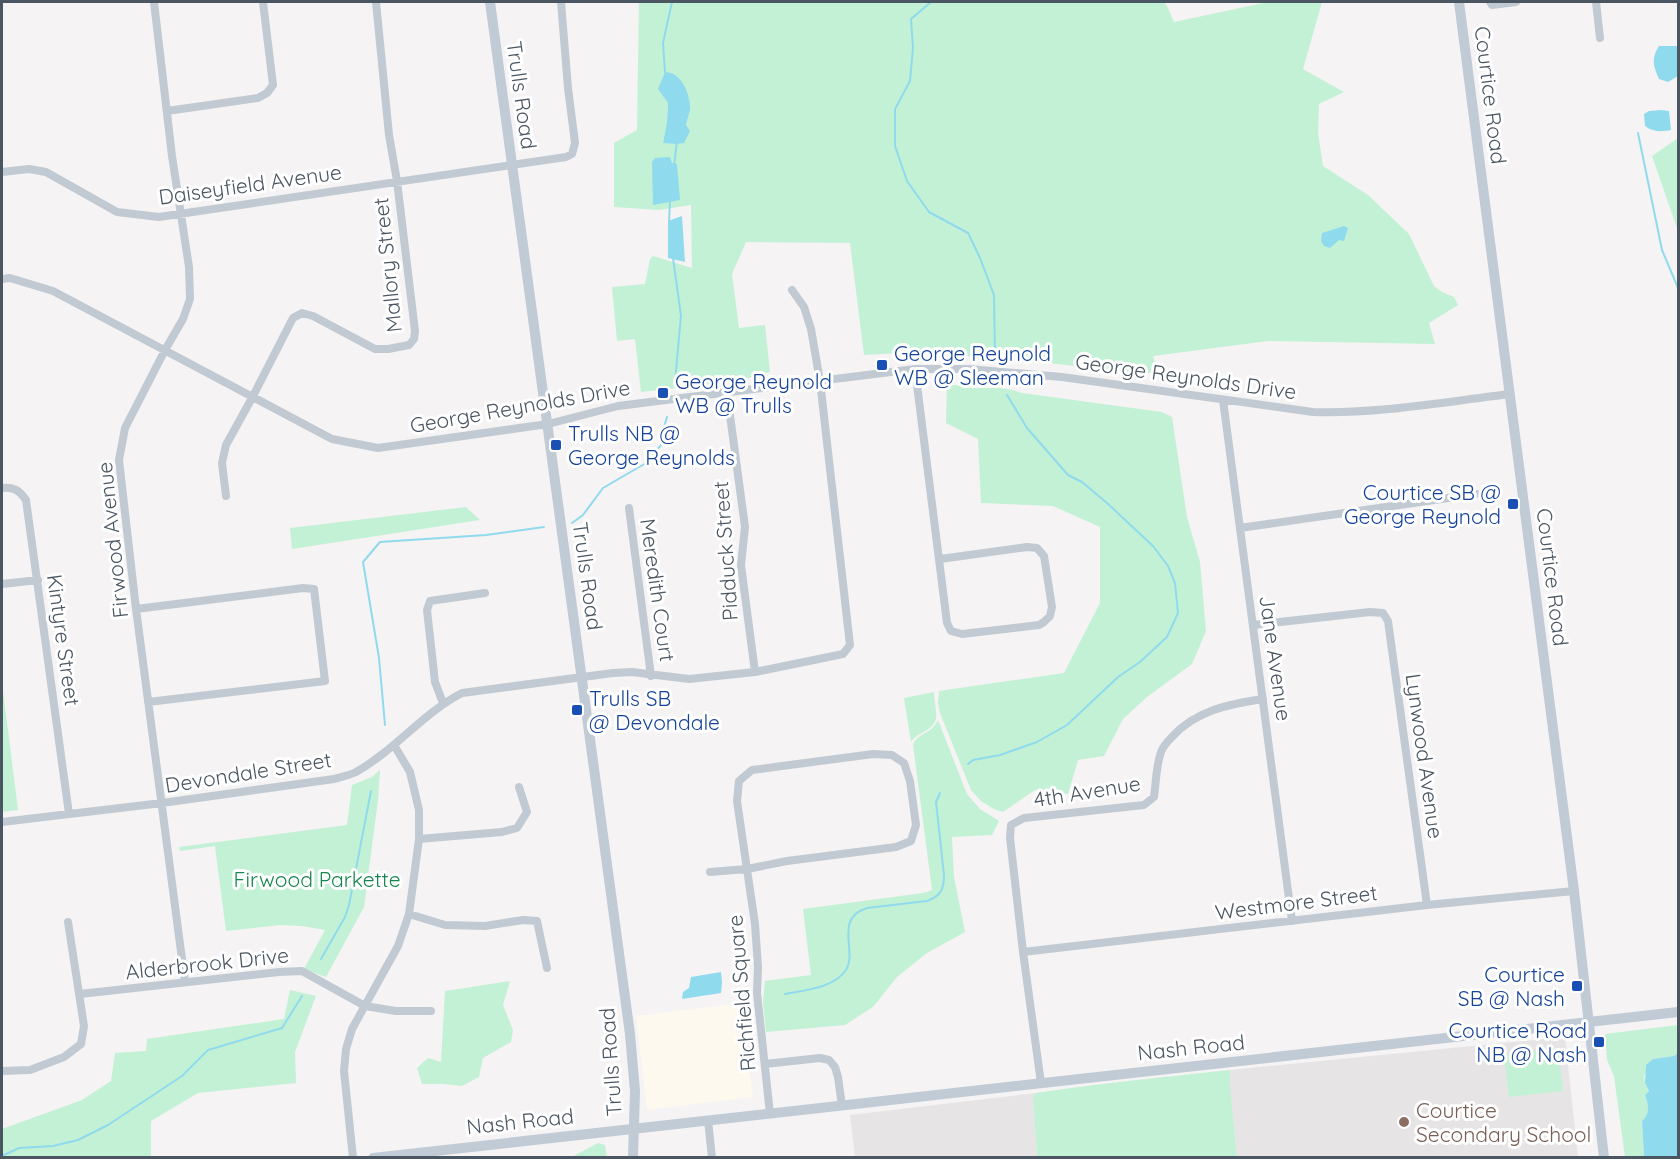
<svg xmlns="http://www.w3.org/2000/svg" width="1680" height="1159" font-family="Quicksand,sans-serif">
<rect width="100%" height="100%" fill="#f5f3f3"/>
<path fill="#fdf9ef" d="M 741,1003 L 753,1097 L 647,1110 L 636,1016 Z"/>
<path fill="#e6e4e5" d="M 1565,1037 L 1578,1157 L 1237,1157 L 1230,1086 L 1230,1070 Z
M 1036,1093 L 1033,1098 L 1037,1157 L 855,1157 L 850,1115 Z"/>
<path fill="#c3f1d5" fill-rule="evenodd" d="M 639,2 L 1165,2 L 1174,22 L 1268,2 L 1322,2 L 1303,69 L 1344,92 L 1319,104 L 1318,133 L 1323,166 L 1368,195 L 1409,234 L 1434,286 L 1442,292 L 1454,297 L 1458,305 L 1429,323 L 1435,344 L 1268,341 L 1153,356 L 1158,373 L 1136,373 L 1013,359 L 1001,361 L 977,359 L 959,353 L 918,352 L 864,355 L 850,243 L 746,242 L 732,274 L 739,328 L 765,325 L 770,372 L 737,381 L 641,392 L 635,339 L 617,341 L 612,287 L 645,284 L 650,259 L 653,256 L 692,268 L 691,205 L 659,210 L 614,207 L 614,143 L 637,130 ZM 668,103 L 690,110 L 686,125 L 663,143 L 667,122 Z
M 1678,138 L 1678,231 L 1652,156 Z
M 947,384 C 958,385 971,389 982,388 C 999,388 1005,387 1022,393 L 1162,412 L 1172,417 L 1187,517 L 1200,562 L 1206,631 L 1192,664 L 1147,697 L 1123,719 L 1104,756 L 1078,760 L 1068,794 L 1035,790 L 1003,812 L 994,809 L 981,801 L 971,790 L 940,713 L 938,703 L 939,691 L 1064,673 L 1100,603 L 1100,527 L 1053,506 L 981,503 L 978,439 L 946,423 Z
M 466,507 L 480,520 L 292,549 L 290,528 Z
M 2,682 L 18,810 L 2,812 Z
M 934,692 C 934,701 937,710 936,718 C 934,731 917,732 911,742 L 904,698 Z
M 938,720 L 967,794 L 980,809 L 999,821 L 992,835 L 952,837 L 954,877 L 965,932 L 927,953 L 897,977 L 873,1007 L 845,1025 L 766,1032 L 763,1002 L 765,981 L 811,975 L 803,909 L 923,893 L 932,890 L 913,745 C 918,732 932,734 938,720 Z
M 380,770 L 378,800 L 364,907 L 326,977 L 304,969 L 325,930 L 302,926 L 280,925 L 226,931 L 215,846 L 180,851 L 179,847 L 347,825 L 352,785 L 372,777 Z
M 510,981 L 503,1005 L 513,1030 L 511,1042 L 483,1058 L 479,1077 L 462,1086 L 444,1084 L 422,1084 L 417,1068 L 428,1058 L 441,1062 L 445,991 Z
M 290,990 L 316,996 L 295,1052 L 296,1083 L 198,1093 L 151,1121 L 151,1157 L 2,1157 L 2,1129 L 82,1100 L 111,1081 L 115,1053 L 146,1051 L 147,1039 L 284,1019 Z
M 1678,1025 L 1678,1053 L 1674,1056 L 1653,1059 L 1644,1076 L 1645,1083 L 1649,1091 L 1645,1095 C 1648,1106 1651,1112 1642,1121 L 1644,1157 L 1625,1157 L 1614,1076 L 1607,1060 L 1605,1034 Z
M 1558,1048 L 1563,1091 L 1509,1097 L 1504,1055 Z
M 1230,1070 L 1230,1086 L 1237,1157 L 1037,1157 L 1033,1098 L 1036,1093 C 1100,1083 1165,1077 1230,1070 Z
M 598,1143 L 605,1145 L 607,1157 L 572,1157 Z"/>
<path fill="#90daee" d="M 1659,46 L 1678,46 L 1678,76 L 1668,82 L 1659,79 C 1653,65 1651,59 1659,46 Z
M 665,72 C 682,72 691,96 690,110 C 689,115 687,120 686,125 L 690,131 L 684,143 L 677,144 L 663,143 L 667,122 L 668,103 L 658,89 Z
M 1661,110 L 1669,111 L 1671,130 C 1661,132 1653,132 1645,126 L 1644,114 L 1649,111 Z
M 670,157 L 672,163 L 677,164 L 680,200 L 653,205 L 652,162 L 655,158 Z
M 682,216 L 685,262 L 668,258 L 668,221 Z
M 1344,226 L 1348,228 L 1344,241 L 1339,240 L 1330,248 L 1324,246 L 1321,241 L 1322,233 Z
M 721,972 L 722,982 L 721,993 L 682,999 L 683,992 L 689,988 L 691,977 Z
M 1678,1053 L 1678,1157 L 1644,1157 L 1642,1121 C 1651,1112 1648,1105 1645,1095 L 1649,1091 L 1645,1083 L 1646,1065 L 1653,1059 L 1674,1056 Z"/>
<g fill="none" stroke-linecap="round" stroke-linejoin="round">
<path stroke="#90daee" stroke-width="2" d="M 931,2 L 911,19 L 913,48 L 910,81 L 895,109 L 895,146 L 907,181 L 929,212 L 968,233 L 980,258 L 994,295 L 995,356
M 665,72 L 663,43 L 672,2
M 1638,133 L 1662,250 L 1678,288
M 674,166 L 677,141
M 669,222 L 670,201
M 673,258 L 681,316 L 675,381
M 572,523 L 583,515 L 603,488 L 646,463 L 661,445 L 662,434 L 667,417
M 385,725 L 379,658 L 363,562 L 380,542 L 486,535 L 544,527
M 968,764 L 973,760 L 1000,755 L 1037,742 L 1067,725 L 1118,677 L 1140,662 L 1167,637 L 1178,613 L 1175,583 L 1168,566 L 1153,546 L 1107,503 L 1082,482 L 1068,475 L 1027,428 L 1007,395
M 321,959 L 345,917 L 349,905 L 371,791
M 785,994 C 805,990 834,988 846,970 C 858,951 833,919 867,908 L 927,901 C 941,896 944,889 944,875 L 936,802 L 940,793
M 2,1156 L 19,1148 L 53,1146 L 78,1140 L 108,1125 L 182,1076 L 208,1050 L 282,1028 L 302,996"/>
<path stroke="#c1cad2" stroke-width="8" d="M 154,2 L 172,156 L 189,267 L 190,299 L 183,319 L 165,350 L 125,428 L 119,460 L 136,609 L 185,982
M 1490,2 L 1492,5 L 1516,2
M 1596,2 L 1600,38
M 167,111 L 258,98 L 267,93 L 273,85 L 263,2
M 2,172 L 29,169 L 46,172 L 117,212 L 159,217 L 566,157 L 572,154 L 575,143 L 568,88 L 561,2
M 2,279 L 10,278 L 53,291 L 332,439 L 378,448 L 548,424 L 618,406 L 915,369 L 968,369 L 1062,377 L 1313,412 C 1378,414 1444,402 1510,394
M 915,369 L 947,623 L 951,631 L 962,634 L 1039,625 L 1044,622 L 1050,616 L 1052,607 L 1044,556 L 1037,548 L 1027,547 L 940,559
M 727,393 L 745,527 L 741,565 L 755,672
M 1223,400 L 1292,921
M 2,488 C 14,487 19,490 26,500 L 69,814
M 226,496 L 222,463 L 226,445 L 252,398 L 293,318 L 302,313 L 313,316 L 375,349 L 388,349 L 409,345 L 414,339 L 415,331 L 397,181 L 389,135 L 376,2
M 629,508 L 651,676
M 1240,528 L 1476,494
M 2,584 L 38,580
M 136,609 L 303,588 L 314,589 L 325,681 L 148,702
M 1253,625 L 1370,612 L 1383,613 L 1388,621 L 1427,905
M 443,703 L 435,682 L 427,610 L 430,601 L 485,593
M 2,822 L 162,803 L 334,779 C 341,777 350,775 356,772 C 395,750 423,713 462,693 L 613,673 L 632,672 L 689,679 L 755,672 L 843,654 L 850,645 L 820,381 L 811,329 L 804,307 L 792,290
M 419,839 L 502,832 L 517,828 L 527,812 L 519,787
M 710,872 L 747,869 L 787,861 L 896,847 L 911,841 L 916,825 L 910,781 L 904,763 L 892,755 L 873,754 L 752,770 L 739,781 L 737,801 L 755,924 L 758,967 L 757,993 L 770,1114
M 409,914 L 445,925 L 485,926 L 523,920 L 537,921 L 547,968
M 1023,952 L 1427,905 L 1574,891
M 80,994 L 279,972 L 302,971 L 365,1006 L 396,1011 L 431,1011
M 765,1064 L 820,1058 L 829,1060 L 835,1067 L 838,1077 L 842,1106
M 2,1071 L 30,1070 L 64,1057 L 81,1044 L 84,1026 L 68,922
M 1041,1083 L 1023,952 L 1010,838 L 1011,825 L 1024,818 L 1144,805 L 1154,797 C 1156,783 1156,766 1161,752 C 1163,746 1168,741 1172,737 C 1196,710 1230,704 1263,699
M 708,1120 L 712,1158
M 353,1158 L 344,1071 L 346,1049 L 352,1029 L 398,946 L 409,914 L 419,839 L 419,810 L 410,772 L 394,745"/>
<path stroke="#c1cbd6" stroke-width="10" d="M 490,2 L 630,1034 L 635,1091 L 633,1158
M 1459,2 L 1574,891 L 1604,1158
M 373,1158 L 1678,1012"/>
</g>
<g fill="#1a4fb4" stroke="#fff" stroke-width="2">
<rect x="876" y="359" width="12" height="12" rx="3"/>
<rect x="657" y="387" width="12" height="12" rx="3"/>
<rect x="550" y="439" width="12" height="12" rx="3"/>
<rect x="1507" y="498" width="12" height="12" rx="3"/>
<rect x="571" y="704" width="12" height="12" rx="3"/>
<rect x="1571" y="980" width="12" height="12" rx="3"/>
<rect x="1593" y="1036" width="12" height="12" rx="3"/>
</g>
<circle fill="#8d6e63" stroke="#fff" stroke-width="2" cx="1404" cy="1122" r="6"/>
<g text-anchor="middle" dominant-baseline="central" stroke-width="6" stroke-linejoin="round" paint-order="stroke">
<g font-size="21" fill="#4a5661" stroke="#fff">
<text transform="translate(522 95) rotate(82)">Trulls Road</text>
<text transform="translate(1491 95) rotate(83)">Courtice Road</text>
<text transform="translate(250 184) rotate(-8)">Daiseyfield Avenue</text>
<text transform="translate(387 265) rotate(-96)">Mallory Street</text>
<text transform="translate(1186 376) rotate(8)">George Reynolds Drive</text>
<text transform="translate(520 406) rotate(-10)">George Reynolds Drive</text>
<text transform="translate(112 540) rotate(-96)">Firwood Avenue</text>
<text transform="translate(725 551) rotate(-94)">Pidduck Street</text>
<text transform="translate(588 576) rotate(82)">Trulls Road</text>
<text transform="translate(1553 577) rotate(83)">Courtice Road</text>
<text transform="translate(658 590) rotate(82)">Meredith Court</text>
<text transform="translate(64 640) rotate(82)">Kintyre Street</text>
<text transform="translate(1276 658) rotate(82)">Jane Avenue</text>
<text transform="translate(1425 756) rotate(82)">Lynwood Avenue</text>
<text transform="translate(248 772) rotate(-9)">Devondale Street</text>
<text transform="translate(1087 791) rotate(-9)">4th Avenue</text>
<text transform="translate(1296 902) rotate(-7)">Westmore Street</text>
<text transform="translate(207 963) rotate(-6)">Alderbrook Drive</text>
<text transform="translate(741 993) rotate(-95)">Richfield Square</text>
<text transform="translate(1191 1047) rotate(-6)">Nash Road</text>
<text transform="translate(610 1062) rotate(-94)">Trulls Road</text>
<text transform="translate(520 1121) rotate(-6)">Nash Road</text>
</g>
<g font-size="21" fill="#164399" stroke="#fff" text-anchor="start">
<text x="894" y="353">George Reynold<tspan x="894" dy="24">WB @ Sleeman</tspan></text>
<text x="675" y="381">George Reynold<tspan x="675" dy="24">WB @ Trulls</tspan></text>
<text x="568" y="433">Trulls NB @<tspan x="568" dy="24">George Reynolds</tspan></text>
<text x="1501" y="492" text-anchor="end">Courtice SB @<tspan x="1501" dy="24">George Reynold</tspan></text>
<text x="589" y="698">Trulls SB<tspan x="589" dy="24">@ Devondale</tspan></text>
<text x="1565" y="974" text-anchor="end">Courtice<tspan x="1565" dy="24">SB @ Nash</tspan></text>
<text x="1587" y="1030" text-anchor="end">Courtice Road<tspan x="1587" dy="24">NB @ Nash</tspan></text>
</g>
<g font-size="21" fill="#17864f" stroke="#fff">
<text x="317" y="879">Firwood Parkette</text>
</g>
<g font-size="21" fill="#785e54" stroke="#fff" text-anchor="start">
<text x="1416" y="1110">Courtice<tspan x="1416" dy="24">Secondary School</tspan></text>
</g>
</g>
<rect width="1680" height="1159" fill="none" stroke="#4a5661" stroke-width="6"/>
</svg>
